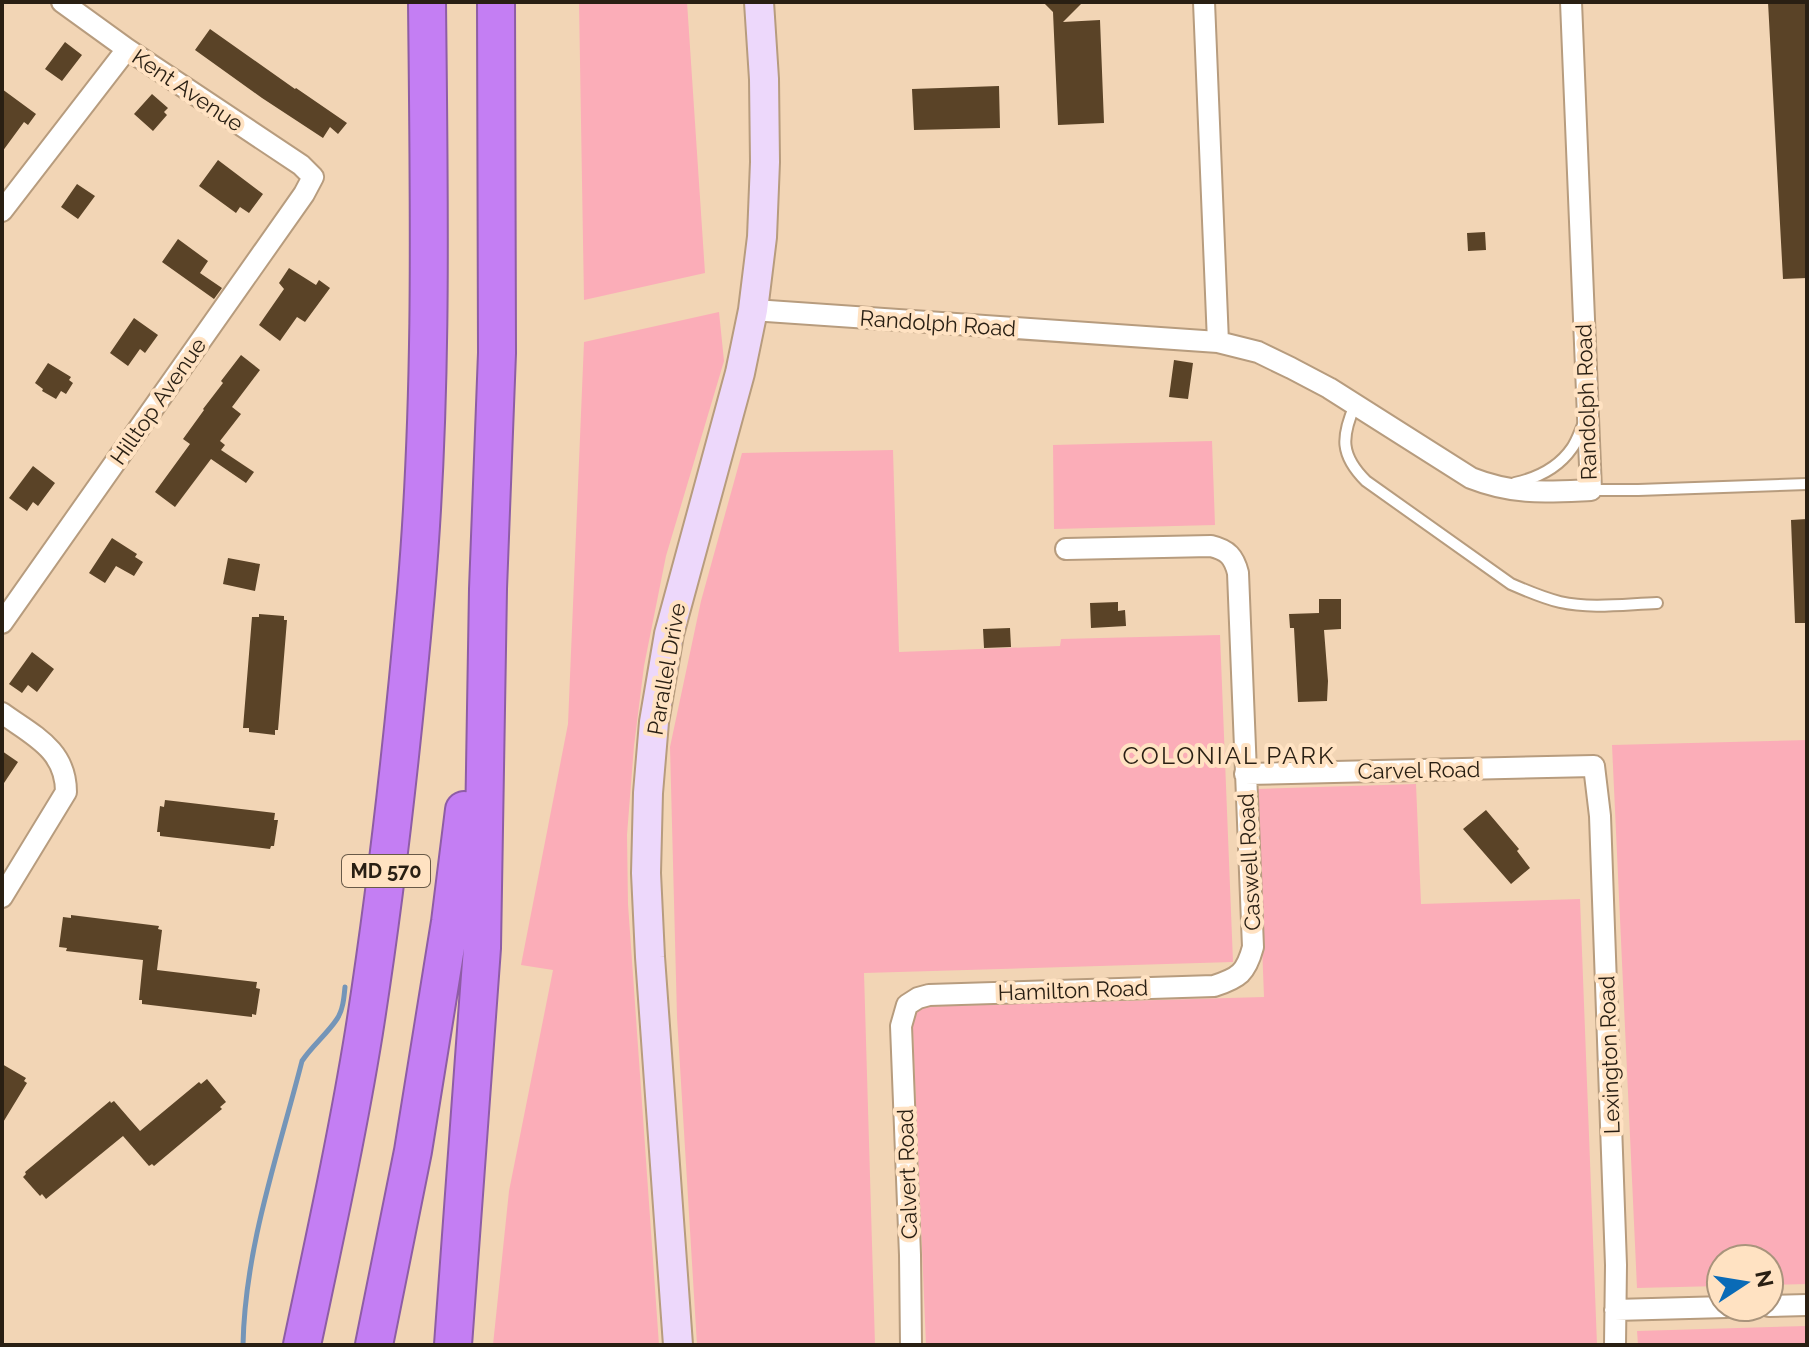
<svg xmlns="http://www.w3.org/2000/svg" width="1809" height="1347" font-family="Raleway,sans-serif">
<rect width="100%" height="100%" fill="#f2d5b5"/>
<path fill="#fbadb8" d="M 579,2 L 687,2 L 705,273 L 584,300 Z
M 719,312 L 724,361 L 666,556 L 644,666 L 634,746 L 627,835 L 628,904 L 659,1345 L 493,1345 L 509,1191 L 553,970 L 521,965 L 568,724 L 584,342 Z
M 1212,441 L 1215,525 L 1054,529 L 1053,445 Z
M 893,450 L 899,652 L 1060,646 L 1061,639 L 1220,635 L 1233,962 L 864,973 L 875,1345 L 697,1345 L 677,1017 L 670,747 L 701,601 L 742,453 Z
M 1807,740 L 1807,1284 L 1769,1285 L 1769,1259 L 1721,1259 L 1721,1286 L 1637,1288 L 1612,745 Z
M 1416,784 L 1421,904 L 1580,899 L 1597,1345 L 926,1345 L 912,1007 L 1264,997 L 1256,789 Z
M 1807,1326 L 1807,1345 L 1638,1345 L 1637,1331 Z"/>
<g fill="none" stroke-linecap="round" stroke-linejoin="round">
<path stroke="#7495b8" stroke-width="5" d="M 243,1345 C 245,1247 278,1155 302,1061 C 312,1046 327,1034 337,1019 C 343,1010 344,998 345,987"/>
</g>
<path fill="#5a4327" d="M 1043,2 L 1083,2 L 1063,22 L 1100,20 L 1104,123 L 1058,125 L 1053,12 Z
M 1768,2 L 1807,2 L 1807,278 L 1783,279 Z
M 210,29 L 295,89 L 296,88 L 347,123 L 338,134 L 330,127 L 323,138 L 262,98 L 195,50 Z
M 65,42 L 82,55 L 62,81 L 45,69 Z
M 999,86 L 1000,128 L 914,130 L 912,89 Z
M 2,89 L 36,114 L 28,125 L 24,122 L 2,152 Z
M 152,94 L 168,108 L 164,112 L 167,115 L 153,131 L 134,114 Z
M 218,160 L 263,194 L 249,213 L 240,207 L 236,213 L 199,186 Z
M 77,184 L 95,196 L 78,219 L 61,207 Z
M 1485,232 L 1486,250 L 1468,251 L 1467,233 Z
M 178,239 L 208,261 L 200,273 L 222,288 L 214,299 L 162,262 Z
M 289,268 L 316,285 L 319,280 L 330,288 L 305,322 L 297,317 L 280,341 L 259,325 L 284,289 L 279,283 Z
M 134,318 L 158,335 L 145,353 L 140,349 L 128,366 L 110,353 Z
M 241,355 L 260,370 L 232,407 L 241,414 L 220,441 L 225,445 L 221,450 L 254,472 L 246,483 L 211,459 L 175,507 L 155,492 L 190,444 L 183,439 L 204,410 L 203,409 L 223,383 L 221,381 Z
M 1174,360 L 1193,363 L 1188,399 L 1169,397 Z
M 48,363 L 71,377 L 69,380 L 73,383 L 66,394 L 61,391 L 56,399 L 42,391 L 43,389 L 35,383 Z
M 33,466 L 55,483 L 38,506 L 33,502 L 27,511 L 9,498 Z
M 1807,519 L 1807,623 L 1795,623 L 1791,520 Z
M 112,538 L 137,554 L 135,557 L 143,562 L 134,576 L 116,566 L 105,583 L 89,573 Z
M 228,558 L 260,564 L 255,591 L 223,584 Z
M 1319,599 L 1341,599 L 1341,629 L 1324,630 L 1328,681 L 1327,701 L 1298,702 L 1294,628 L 1290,628 L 1289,614 L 1319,613 Z
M 1118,602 L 1118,611 L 1125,610 L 1126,626 L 1091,628 L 1090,603 Z
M 259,614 L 284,616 L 284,620 L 287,620 L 278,730 L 275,730 L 275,735 L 249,732 L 249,728 L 243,728 L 252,617 L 259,617 Z
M 1010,628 L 1011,647 L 984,648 L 983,629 Z
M 32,652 L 54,669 L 37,692 L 28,685 L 22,693 L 9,684 Z
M 2,751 L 18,762 L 2,786 Z
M 165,800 L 275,813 L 274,820 L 278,820 L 274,846 L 271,846 L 270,849 L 160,836 L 160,832 L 157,832 L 160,806 L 164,807 Z
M 1486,810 L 1519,849 L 1517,851 L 1530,868 L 1511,884 L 1463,829 Z
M 71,915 L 159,926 L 158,929 L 162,930 L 157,970 L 257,982 L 256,988 L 260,989 L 256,1015 L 252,1014 L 252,1017 L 142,1004 L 142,1000 L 139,1000 L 143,960 L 66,951 L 67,948 L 59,947 L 63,917 L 71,918 Z
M 2,1064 L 26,1078 L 24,1081 L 27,1083 L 2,1124 Z
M 207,1079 L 226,1102 L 220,1107 L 222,1109 L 154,1166 L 152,1164 L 149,1166 L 123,1136 L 46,1199 L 42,1194 L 40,1196 L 23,1177 L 26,1174 L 25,1172 L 110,1101 L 111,1103 L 114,1101 L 140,1131 L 199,1082 L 201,1084 Z"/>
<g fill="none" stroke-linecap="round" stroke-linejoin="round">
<defs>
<path id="lane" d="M 1355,405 C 1341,437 1340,455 1366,481 L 1511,584 C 1527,591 1543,598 1560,602 C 1591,609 1626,604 1657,603
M 1515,483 C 1537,478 1559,467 1572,448 C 1577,441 1580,431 1584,423
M 1591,490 L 1638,490 L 1807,484"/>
<path id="street" d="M 1204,2 L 1218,342
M 2,211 L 127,49
M 753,310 L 1218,342 L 1258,352 L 1291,368 L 1329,388 L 1471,478 C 1514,495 1546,492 1591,490 L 1571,2
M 2,623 L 304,194 L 313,177 L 301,165 L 127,49 L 62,2
M 2,713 C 32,735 66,749 66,792 L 2,897
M 1245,774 L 1594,766 L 1600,816 L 1616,1265 L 1615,1345
M 1769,1306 L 1807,1305
M 1615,1310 L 1726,1307
M 911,1345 L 910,1255 L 901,1026 L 907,1005 L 918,998 L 929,995 L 1214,986 C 1239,978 1246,973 1253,947 L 1238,573 C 1234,557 1228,550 1211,546 L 1066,549"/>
<path id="secondary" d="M 678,1345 L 650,957 L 646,873 L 648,793 L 654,722 L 669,634 L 740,373 L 753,310 L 762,237 L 765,162 L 764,79 L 759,2"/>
<path id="highway" d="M 302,1345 C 324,1241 347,1137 364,1032 C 387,886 403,739 416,593 C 433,397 429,199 427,2
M 374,1345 L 413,1151 L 450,922 L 464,810
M 453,1345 L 482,948 L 488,589 L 497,353 L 496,2"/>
</defs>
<use href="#lane" stroke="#b79c7e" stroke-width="14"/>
<use href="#street" stroke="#b79c7e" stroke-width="24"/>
<use href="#secondary" stroke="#b79c7e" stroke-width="32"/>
<use href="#highway" stroke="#8e5da5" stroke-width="40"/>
<use href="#lane" stroke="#fff" stroke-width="10"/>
<use href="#street" stroke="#fff" stroke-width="20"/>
<use href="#secondary" stroke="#edd8fb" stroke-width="28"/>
<use href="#highway" stroke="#c47ef3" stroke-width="36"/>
</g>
<g text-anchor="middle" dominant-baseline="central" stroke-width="8" stroke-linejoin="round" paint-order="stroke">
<rect fill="#ffe2c2" stroke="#695a48" stroke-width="2" x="342" y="855" width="88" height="32" rx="6"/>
<g font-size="20" font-weight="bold" fill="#291f13">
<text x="386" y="871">MD 570</text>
</g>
<g font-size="22" fill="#291f13" stroke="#ffe2c2">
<text transform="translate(188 90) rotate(34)">Kent Avenue</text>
<text transform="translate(938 323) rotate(4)">Randolph Road</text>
<text transform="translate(158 401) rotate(-55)">Hilltop Avenue</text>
<text transform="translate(1586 402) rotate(-92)">Randolph Road</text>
<text transform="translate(666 669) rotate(-80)">Parallel Drive</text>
<text transform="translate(1419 770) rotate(-1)">Carvel Road</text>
<text transform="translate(1249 862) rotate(-93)">Caswell Road</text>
<text transform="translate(1073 990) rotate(-2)">Hamilton Road</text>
<text transform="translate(1609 1055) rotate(-92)">Lexington Road</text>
<text transform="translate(907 1174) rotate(-92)">Calvert Road</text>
</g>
<g font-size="24" letter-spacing="2" fill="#291f13" stroke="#ffe2c2">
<text x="1229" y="755">COLONIAL PARK</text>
</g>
</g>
<rect width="1809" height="1347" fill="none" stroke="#291f13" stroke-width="8"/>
<g transform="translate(1745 1283) rotate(78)"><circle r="38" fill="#ffe2c2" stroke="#a9947c" stroke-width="2"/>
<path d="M0-6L14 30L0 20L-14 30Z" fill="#0a6bb7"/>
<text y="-12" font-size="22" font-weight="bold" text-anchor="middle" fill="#291f13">N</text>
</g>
</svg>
